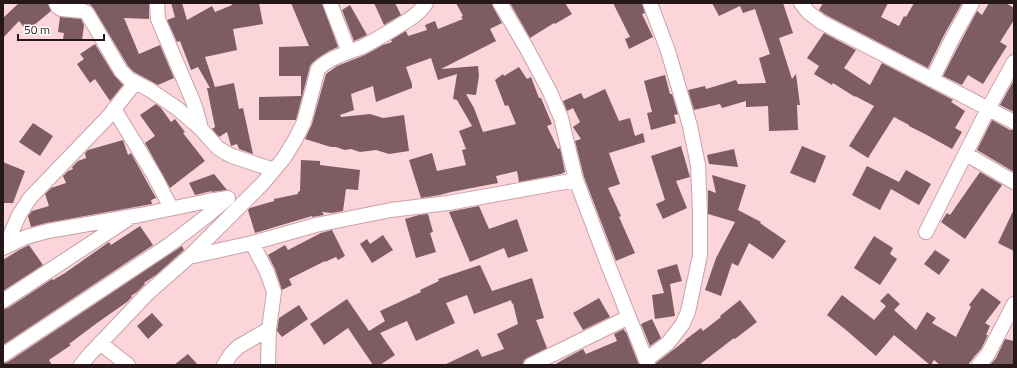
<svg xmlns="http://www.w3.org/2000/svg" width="1017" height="368" font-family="'Titillium Web',sans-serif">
<rect width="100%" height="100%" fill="#fcd5db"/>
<path fill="#7d5c62" d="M 19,3 L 48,3 L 51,11 L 27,31 L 19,21 L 3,38 L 3,18 Z
M 89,3 L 149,3 L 149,19 L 124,18 L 139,54 L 160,45 L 174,78 L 158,85 L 134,72 L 128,66 L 94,9 Z
M 171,3 L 182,3 L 187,20 L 212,6 L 215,12 L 232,5 L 231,3 L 259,3 L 263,24 L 233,29 L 237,50 L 205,57 L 215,87 L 234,83 L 239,109 L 243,108 L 253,154 L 239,149 L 237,144 L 231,146 L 227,132 L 219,137 L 212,129 L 215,127 L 207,88 L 210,88 L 198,67 L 191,70 L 180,41 L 177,42 L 167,20 L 175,17 Z
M 291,3 L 322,3 L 338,47 L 329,51 L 318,58 L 312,63 L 310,66 L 296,120 L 259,120 L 259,97 L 301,96 L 301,76 L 279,76 L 279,47 L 309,46 Z
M 374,3 L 395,3 L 401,15 L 384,25 Z
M 456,3 L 492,3 L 493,7 L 502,23 L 490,29 L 496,41 L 441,69 L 478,66 L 479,76 L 476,95 L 466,94 L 474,108 L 483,132 L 516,124 L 508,105 L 505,106 L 495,80 L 503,74 L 504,76 L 519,67 L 527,79 L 531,77 L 539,98 L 541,98 L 552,124 L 547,126 L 558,149 L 560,148 L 565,172 L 561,174 L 519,182 L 517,171 L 496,176 L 498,183 L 451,192 L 440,195 L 421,198 L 409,160 L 432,153 L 437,171 L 466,165 L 462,150 L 466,149 L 459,131 L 472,126 L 457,100 L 453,99 L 457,74 L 438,80 L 431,58 L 406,67 L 412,84 L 412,88 L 376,102 L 373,86 L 351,94 L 354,110 L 340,115 L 341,117 L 370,114 L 383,118 L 404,115 L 409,151 L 389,154 L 376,150 L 360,152 L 351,149 L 345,150 L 336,147 L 331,147 L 305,139 L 312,124 L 326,74 L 337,66 L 365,55 L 383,45 L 392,42 L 391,40 L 406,31 L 408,36 L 427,30 L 425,25 L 435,21 L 438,29 L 463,19 L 461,17 L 463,16 Z
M 510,3 L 565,3 L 572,14 L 555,24 L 554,23 L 530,38 Z
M 613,3 L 642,3 L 645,13 L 642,14 L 653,37 L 629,49 L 625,39 L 630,37 Z
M 712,3 L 783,3 L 793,33 L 779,38 L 792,79 L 796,74 L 800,105 L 797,105 L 798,130 L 769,131 L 768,106 L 746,107 L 746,101 L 722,108 L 720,104 L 694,110 L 688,90 L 705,86 L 706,89 L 736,80 L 738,84 L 766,83 L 759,58 L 770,54 L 755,9 L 743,13 L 740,6 L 719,16 Z
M 823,3 L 888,3 L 881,17 L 899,26 L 904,16 L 906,17 L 914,3 L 962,3 L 944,35 L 928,68 L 826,15 L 819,10 Z
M 989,3 L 1006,3 L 1014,8 L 1014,20 L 1000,42 L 1007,46 L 983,84 L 968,75 L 962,85 L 943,76 L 960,43 L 977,11 L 982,15 Z
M 350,5 L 367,35 L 354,41 L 342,10 Z
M 60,17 L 81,19 L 84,25 L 82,41 L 63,39 L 64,33 L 58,32 Z
M 824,33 L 856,50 L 844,68 L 870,85 L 882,63 L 953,100 L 951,102 L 965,111 L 955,128 L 962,132 L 952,149 L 925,134 L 909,126 L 909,125 L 894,117 L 868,158 L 849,146 L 874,106 L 855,96 L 855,97 L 833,83 L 832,85 L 814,74 L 819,66 L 807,58 Z
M 95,44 L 114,75 L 123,85 L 110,101 L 95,79 L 90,83 L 77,64 L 84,59 L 80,54 Z
M 665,75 L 670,94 L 672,94 L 678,114 L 674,115 L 676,123 L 651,130 L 647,113 L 652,112 L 644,81 Z
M 1014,80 L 1014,112 L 1000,105 Z
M 605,89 L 619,121 L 630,118 L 635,136 L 643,133 L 645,142 L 609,153 L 620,184 L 608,188 L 621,216 L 619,217 L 635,253 L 616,261 L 584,177 L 575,141 L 581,139 L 573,127 L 580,122 L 573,108 L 567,111 L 563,101 L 581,93 L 584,99 Z
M 156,104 L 161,108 L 171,122 L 175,119 L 185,132 L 183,133 L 205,161 L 170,188 L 145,143 L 155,136 L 140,115 Z
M 992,120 L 1010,130 L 1014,130 L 1014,172 L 977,150 Z
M 33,123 L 53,136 L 40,156 L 19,142 Z
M 123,140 L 128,155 L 131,153 L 156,198 L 151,200 L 152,204 L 46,223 L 31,227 L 28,216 L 32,211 L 49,206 L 45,194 L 51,188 L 66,183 L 63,176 L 68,171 L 73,169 L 72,167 L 78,161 L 86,158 L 85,153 L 88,150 Z
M 681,146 L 690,177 L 676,181 L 687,208 L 663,219 L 656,204 L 665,200 L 651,156 Z
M 802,146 L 826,156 L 815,183 L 790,173 Z
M 734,149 L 738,167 L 709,164 L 707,155 Z
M 301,160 L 320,161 L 320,165 L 360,170 L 358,190 L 346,189 L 343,211 L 332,213 L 322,212 L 324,215 L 312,217 L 312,216 L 255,233 L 248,210 L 250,208 L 274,201 L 274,199 L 298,194 L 298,192 L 300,191 Z
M 3,162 L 25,171 L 13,203 L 3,203 Z
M 867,166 L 899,182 L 906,170 L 931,184 L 919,205 L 891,189 L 880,210 L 852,195 Z
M 980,172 L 1002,185 L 965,239 L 941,222 L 947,213 L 950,215 Z
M 214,174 L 227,190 L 212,192 L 212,191 L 195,195 L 189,183 Z
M 712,175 L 746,185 L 738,210 L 761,222 L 760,223 L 786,241 L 773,259 L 749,243 L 738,266 L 732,263 L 721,296 L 705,290 L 716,258 L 735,222 L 708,214 L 708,190 L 716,193 Z
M 479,206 L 489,229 L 517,219 L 528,251 L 508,258 L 504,248 L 470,262 L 449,212 L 453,211 Z
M 1014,209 L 1014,251 L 998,243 Z
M 428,214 L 433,232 L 430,233 L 436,252 L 416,258 L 405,219 L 419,215 Z
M 140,226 L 153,245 L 3,345 L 3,309 L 8,308 L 52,279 L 53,280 L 65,273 L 109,242 L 111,245 Z
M 332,230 L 345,256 L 338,260 L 336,257 L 325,262 L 325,261 L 289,279 L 292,285 L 282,290 L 275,269 L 268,255 L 285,245 L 288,250 L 321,233 Z
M 383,235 L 393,250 L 372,263 L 360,244 L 367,239 L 370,244 Z
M 874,236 L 893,248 L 890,254 L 897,259 L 880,285 L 854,268 Z
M 29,245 L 43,265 L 3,291 L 3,260 L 19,250 Z
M 182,246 L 184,250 L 156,275 L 144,283 L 145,284 L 137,292 L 131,296 L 132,297 L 127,302 L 97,323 L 69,344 L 71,345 L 49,360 L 52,365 L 3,365 L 3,363 L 8,362 Z
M 935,250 L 950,260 L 939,275 L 924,264 Z
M 677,264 L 682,281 L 670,284 L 675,316 L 655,319 L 652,295 L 664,293 L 657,270 Z
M 480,265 L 492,291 L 532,278 L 544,318 L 536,320 L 547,348 L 527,358 L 524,360 L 523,364 L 519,365 L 444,365 L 478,349 L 482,357 L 504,349 L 497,334 L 518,324 L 513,303 L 512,304 L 511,300 L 474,314 L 467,295 L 446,303 L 455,323 L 416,341 L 407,321 L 380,333 L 395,355 L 380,365 L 373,365 L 348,328 L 324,345 L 310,324 L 347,299 L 369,331 L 385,321 L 380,311 L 421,292 L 420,290 L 439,281 L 438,279 Z
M 982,288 L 1001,302 L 985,323 L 990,326 L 986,335 L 988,335 L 981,349 L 974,357 L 968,365 L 940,365 L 934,360 L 931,365 L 930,365 L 894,335 L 876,356 L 846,330 L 827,315 L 842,295 L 874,320 L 886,306 L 880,301 L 888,293 L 900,304 L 894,310 L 916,330 L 927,312 L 936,318 L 932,323 L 956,337 L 971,307 L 969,305 Z
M 599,298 L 610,317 L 583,330 L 573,313 Z
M 740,300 L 757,322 L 735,339 L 734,338 L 699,365 L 656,365 L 656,363 L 686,340 L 685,340 L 701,328 L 703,331 L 721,317 L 720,316 Z
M 299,305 L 308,319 L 282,337 L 277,331 L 279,318 Z
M 152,313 L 163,325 L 148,339 L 137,326 Z
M 652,319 L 661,338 L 650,346 L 641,324 Z
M 624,329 L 625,332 L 626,332 L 639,365 L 554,365 L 566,358 L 583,349 L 586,354 L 617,341 L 614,334 Z
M 1005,339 L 1014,341 L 1014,365 L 990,365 L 996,358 Z
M 188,354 L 198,365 L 174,365 Z"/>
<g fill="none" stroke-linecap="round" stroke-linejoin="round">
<defs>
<path id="minor" d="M 56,3 L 58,7 L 61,9 L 83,11 L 87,13 L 121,71 L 129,79 L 150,90 L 178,109 L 201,129 L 218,148 L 226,153 L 232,156 L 274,170
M 157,3 L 158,19 L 192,99 L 196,110 L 201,129
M 330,3 L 349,52
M 500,3 L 527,49 L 550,92 L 561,118 L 576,180
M 801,3 L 808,12 L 821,22 L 1014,122
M 932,80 L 952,39 L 972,3
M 114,109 L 136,145 L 155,177 L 171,208
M 966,154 L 1014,182
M 926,232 L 988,109 L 1014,62
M 252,243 L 267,272 L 274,292 L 269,329 L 268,365
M 6,246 L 12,231 L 19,215 L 30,198 L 108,117 L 135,83
M 3,248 L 26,237 L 48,231 L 140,215 L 208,201 L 228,198
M 189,257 L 263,183 L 284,158 L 295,140 L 304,122 L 318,69 C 330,57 347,53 362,47 C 372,42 382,36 392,30 C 404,22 418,16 426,3
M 3,301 L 128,219
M 100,343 L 128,365
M 3,355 L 169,245 L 208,215 L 228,198
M 646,360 L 668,343 L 682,325 L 688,312 L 700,255 L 700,212 L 698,165 L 690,126 L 668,51 L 650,3
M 81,365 L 90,354 L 110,333 L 148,293 L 189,257 L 252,243 L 316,225 L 391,210 L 448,203 L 576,180 L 607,262 L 648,365
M 224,365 L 231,354 L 238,347 L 269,329
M 531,365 L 629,317
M 979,365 L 988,354 L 1014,304"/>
</defs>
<use href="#minor" stroke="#c7a2a8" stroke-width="16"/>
<use href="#minor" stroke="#fff" stroke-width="14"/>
</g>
<rect width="1017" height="368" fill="none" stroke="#25171a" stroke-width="8"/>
<path d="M18 34v6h86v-6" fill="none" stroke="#25171a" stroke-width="2"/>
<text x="24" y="34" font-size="12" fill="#25171a" stroke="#ffffff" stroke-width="3" paint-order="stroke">50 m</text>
</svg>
